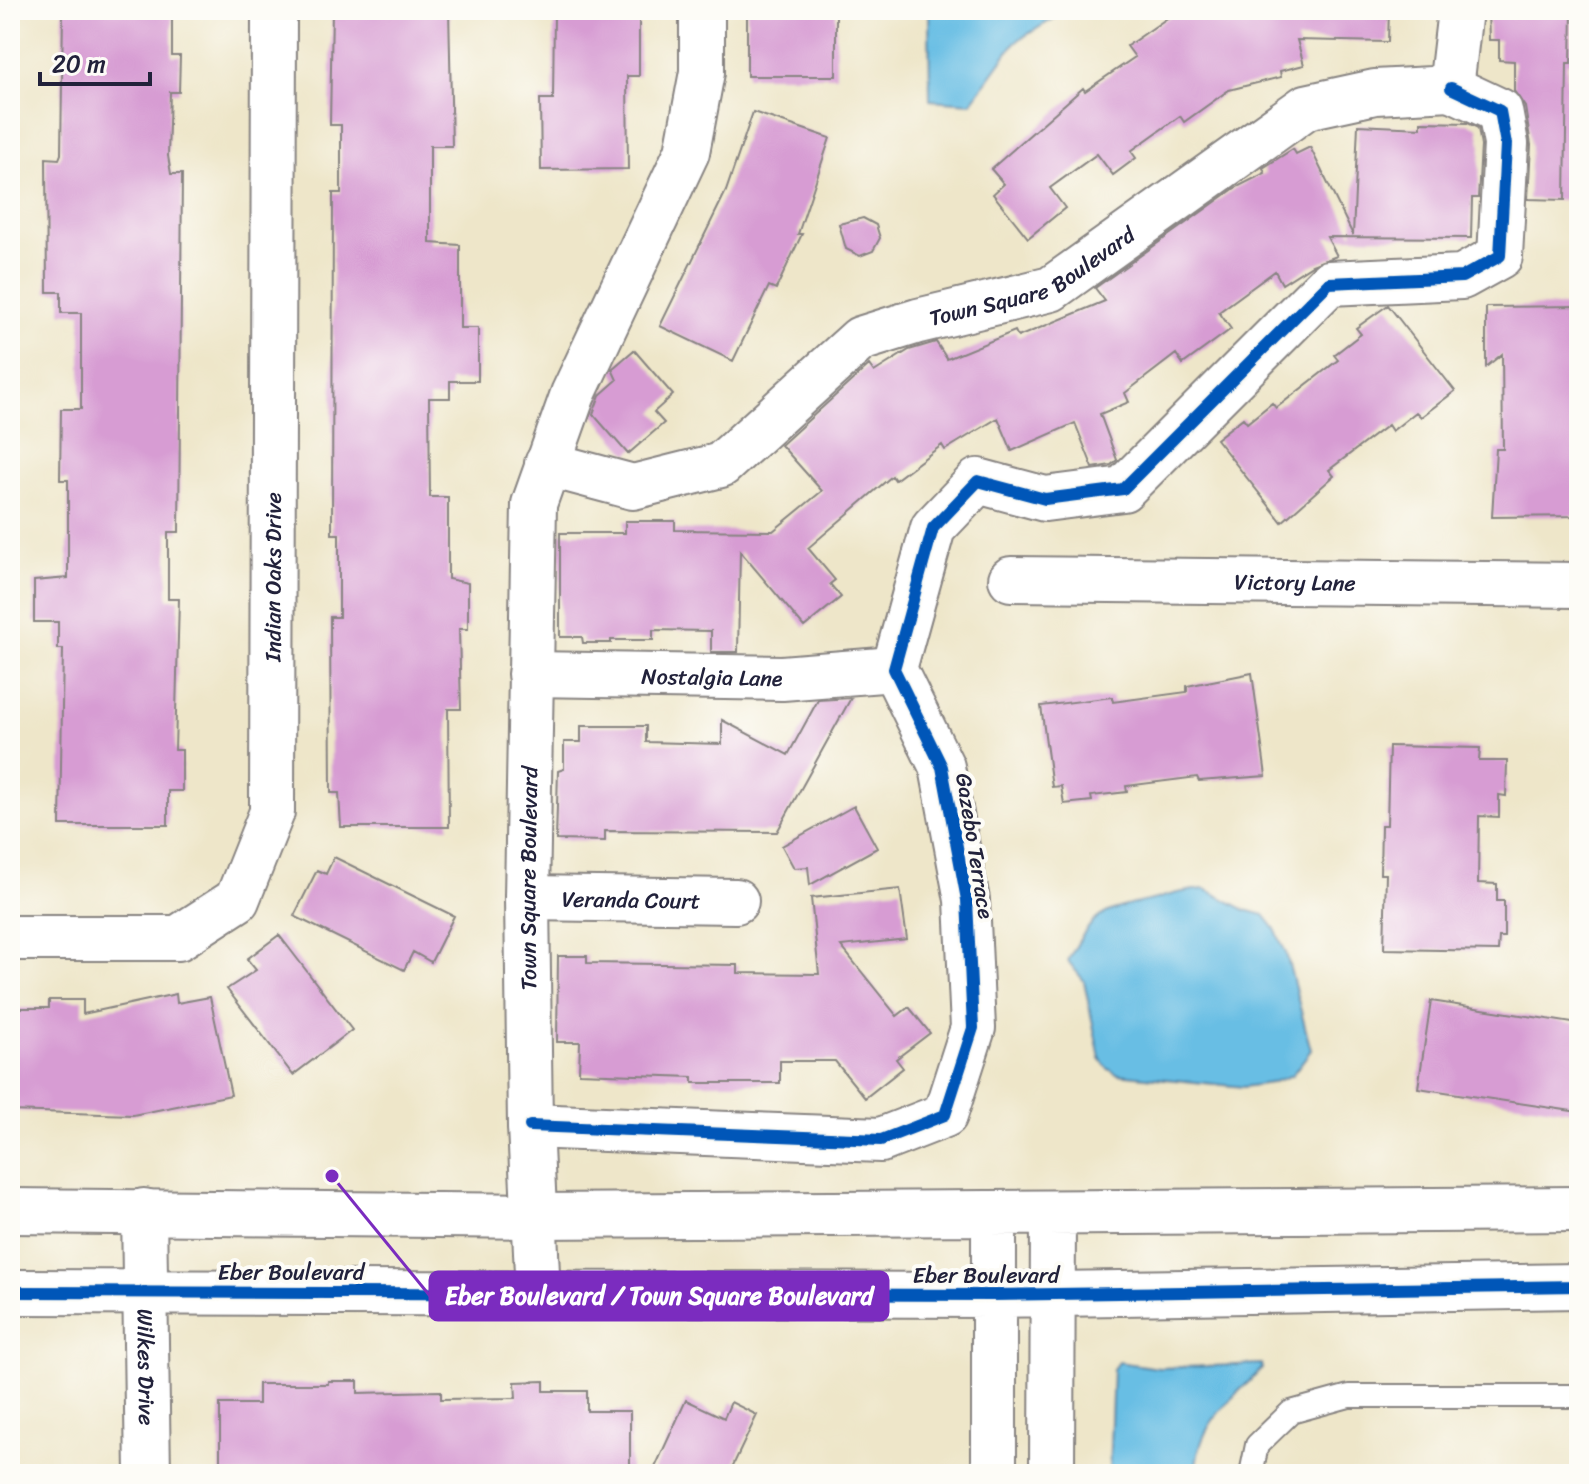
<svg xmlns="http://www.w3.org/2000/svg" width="1589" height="1484" font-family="Sriracha,sans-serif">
<rect width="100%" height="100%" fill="#fdfcf7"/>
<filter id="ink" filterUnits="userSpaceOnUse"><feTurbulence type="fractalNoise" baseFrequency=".0125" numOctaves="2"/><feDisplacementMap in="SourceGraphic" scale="16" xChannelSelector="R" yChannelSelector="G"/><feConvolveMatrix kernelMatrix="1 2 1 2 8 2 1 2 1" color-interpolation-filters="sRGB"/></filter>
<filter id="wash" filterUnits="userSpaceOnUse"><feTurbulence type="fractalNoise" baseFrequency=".006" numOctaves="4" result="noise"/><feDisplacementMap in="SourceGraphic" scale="32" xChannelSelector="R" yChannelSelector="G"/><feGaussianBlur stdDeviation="1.8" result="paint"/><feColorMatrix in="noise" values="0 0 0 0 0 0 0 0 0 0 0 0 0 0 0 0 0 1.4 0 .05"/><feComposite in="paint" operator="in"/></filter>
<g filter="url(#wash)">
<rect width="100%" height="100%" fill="#eee6c9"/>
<path fill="#67bee4" stroke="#447090" stroke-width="2" d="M 929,10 L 1068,10 L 1015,42 L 971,103 L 930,100 Z
M 1205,889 L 1245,910 L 1264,915 L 1275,929 L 1286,953 L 1311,1050 L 1292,1075 L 1271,1083 L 1243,1087 L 1117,1074 L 1107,1068 L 1100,1058 L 1084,981 L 1068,961 C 1094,910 1103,911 1156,899 C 1173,894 1187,890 1205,889 Z
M 1118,1362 L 1159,1368 L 1261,1364 L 1262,1369 C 1228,1403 1199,1421 1195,1474 L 1109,1474 L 1113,1369 Z"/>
<g id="blocks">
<path fill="#d79cd3" d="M 63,10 L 172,10 L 172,56 L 180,56 L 179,92 L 170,92 L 168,156 L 171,174 L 182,174 L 179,532 L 168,532 L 168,599 L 179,599 L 175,750 L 182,750 L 182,791 L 168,791 L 168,825 L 60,825 L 63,649 L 58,649 L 58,622 L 34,622 L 34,581 L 68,578 L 68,480 L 60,480 L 61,409 L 81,409 L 81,313 L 61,313 L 61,292 L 47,292 L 46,158 L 59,159 L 61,154 Z
M 332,10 L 449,10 L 452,146 L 430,146 L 430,243 L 460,245 L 460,328 L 478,328 L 478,381 L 450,381 L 450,398 L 429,398 L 430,497 L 448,497 L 448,579 L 468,583 L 468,629 L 459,629 L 461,709 L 448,709 L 449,827 L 341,827 L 339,793 L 331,793 L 330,617 L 339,617 L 339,534 L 332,534 L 333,193 L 341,193 L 341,125 L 330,125 Z
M 747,10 L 836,10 L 836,76 L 747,76 Z
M 1179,10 L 1389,10 L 1388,42 L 1297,40 L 1304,65 L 1280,71 L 1281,77 L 1229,90 L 1184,122 L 1180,116 L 1131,151 L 1136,158 L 1113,175 L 1097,154 L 1050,188 L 1065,208 L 1028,238 L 993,194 L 1004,184 L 991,169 L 1083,88 L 1085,91 L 1135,57 L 1127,46 Z
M 1488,10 L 1572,10 L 1571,63 L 1567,63 L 1565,200 L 1528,199 L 1531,145 L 1525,107 L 1514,91 L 1514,61 L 1499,60 L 1499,40 L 1489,40 Z
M 554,14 L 639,14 L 639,76 L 627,76 L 628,169 L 541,170 L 540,99 L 553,99 Z
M 753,112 L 830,138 L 798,234 L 802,234 L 776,289 L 769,286 L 733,361 L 660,326 L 726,191 Z
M 1421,122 L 1468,123 L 1478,128 L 1481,146 L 1478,198 L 1472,198 L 1471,238 L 1327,237 L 1337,256 L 1312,265 L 1282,284 L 1275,271 L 1219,312 L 1231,329 L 1183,364 L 1176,354 L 1125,393 L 1129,402 L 1100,414 L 1117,460 L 1111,465 L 1093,468 L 1075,423 L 1012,451 L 998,418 L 945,450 L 942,445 L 895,480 L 892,476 L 808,548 L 835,580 L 830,584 L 841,597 L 804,627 L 740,551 L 738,652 L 711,652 L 711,631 L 653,630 L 653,640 L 611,640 L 611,643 L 583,643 L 582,637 L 560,637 L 560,533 L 625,533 L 625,521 L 675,521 L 675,530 L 773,531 L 822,491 L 781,445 L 869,365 L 874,372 L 909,350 L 936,342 L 947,359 L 1015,331 L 1018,337 L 1105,301 L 1095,288 L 1235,188 L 1265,173 L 1263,168 L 1293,149 L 1296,154 L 1310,147 L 1353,235 L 1358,125 L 1421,128 Z
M 863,218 L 876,225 L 880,238 L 873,251 L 860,256 L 846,249 L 839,224 Z
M 1388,305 L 1455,391 L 1421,417 L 1416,412 L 1392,431 L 1388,425 L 1329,470 L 1334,476 L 1282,522 L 1216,439 L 1243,418 L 1247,423 L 1272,403 L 1276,408 L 1338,360 L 1334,355 L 1361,334 L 1356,328 Z
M 1579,306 L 1579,516 L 1492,517 L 1496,449 L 1503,449 L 1502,354 L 1486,367 L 1486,307 Z
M 634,350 L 673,395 L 654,412 L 664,423 L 628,454 L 593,414 L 600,395 L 617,380 L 612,369 Z
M 1252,673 L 1266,776 L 1199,781 L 1197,777 L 1126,786 L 1127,792 L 1091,796 L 1092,801 L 1064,804 L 1061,786 L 1052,787 L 1041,706 L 1112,697 L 1113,702 L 1187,692 L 1187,686 Z
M 851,698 L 777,832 L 605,831 L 605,841 L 556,840 L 558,771 L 564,769 L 564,742 L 581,742 L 581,726 L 646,726 L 646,742 L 722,744 L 722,720 L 788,755 L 818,700 Z
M 1389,746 L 1480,748 L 1479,761 L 1507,761 L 1506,796 L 1499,795 L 1499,817 L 1479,816 L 1478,883 L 1497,884 L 1497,901 L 1504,901 L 1504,937 L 1499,937 L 1498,951 L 1384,949 L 1386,874 L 1380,874 L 1381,825 L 1387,825 Z
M 854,806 L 877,848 L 810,885 L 808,867 L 794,868 L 782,846 Z
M 334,857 L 454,916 L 431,962 L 413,952 L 404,970 L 294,916 L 317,870 L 326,874 Z
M 900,889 L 907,939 L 841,946 L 897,1016 L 909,1007 L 930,1033 L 896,1059 L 903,1068 L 865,1098 L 835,1061 L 780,1061 L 780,1083 L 693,1083 L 693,1077 L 579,1073 L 580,1042 L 557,1042 L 558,956 L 587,956 L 587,963 L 738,965 L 738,973 L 819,974 L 811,898 Z
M 279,935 L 352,1030 L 293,1075 L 227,989 L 256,970 L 247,959 Z
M 176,994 L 177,1003 L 210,997 L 231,1095 L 133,1115 L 10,1111 L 10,1008 L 49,1008 L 49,1000 L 83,1000 L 83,1014 Z
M 1431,1001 L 1579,1024 L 1579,1112 L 1418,1088 Z
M 328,1381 L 358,1381 L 358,1393 L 441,1391 L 441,1399 L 516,1398 L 515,1382 L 544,1381 L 544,1391 L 587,1391 L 587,1411 L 630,1411 L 630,1474 L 220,1474 L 220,1404 L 258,1404 L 258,1384 L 328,1384 Z
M 686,1400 L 724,1418 L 731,1402 L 757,1415 L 729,1474 L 652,1474 Z"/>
</g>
</g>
<g filter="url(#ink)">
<use href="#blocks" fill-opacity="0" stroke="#888482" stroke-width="2"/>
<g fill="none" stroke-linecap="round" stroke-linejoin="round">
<defs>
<path id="lane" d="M 1251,1474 L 1257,1445 L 1291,1412 L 1349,1396 L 1579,1396"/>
<g id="street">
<path id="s1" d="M 547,464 L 633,487 L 721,465 L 860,339 L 918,321 L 1051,289 L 1306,107 L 1375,92 L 1451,88 L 1460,10"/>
<path id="s2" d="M 1011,579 L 1579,585"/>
<path id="s3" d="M 530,674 L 782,678 L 894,669"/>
<path id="s4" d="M 527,898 L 736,901"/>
<path id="s5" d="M 10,938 L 178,938 L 237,900 L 272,812 L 274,10"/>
<path d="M 530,1126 L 881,1140 L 945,1115 L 973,1028 L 967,900 L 942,767 L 894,669 L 933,528 L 978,481 L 1045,499 L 1123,489 L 1329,283 L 1462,277 L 1500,256 L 1506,144 L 1500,111 L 1451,88"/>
<path id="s6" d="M 144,1211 L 148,1474"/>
<path id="s7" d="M 538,1294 L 530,1126 L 527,898 L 534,504 L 573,394 L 687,152 L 702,72 L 702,10"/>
</g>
<path id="secondary" d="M 10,1211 L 534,1216 L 1579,1209
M 10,1292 L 993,1295 L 1579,1286
M 994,1474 L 994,1214
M 1052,1474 L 1053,1214"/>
</defs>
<use href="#lane" stroke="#888482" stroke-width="26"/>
<use href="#street" stroke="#888482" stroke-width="48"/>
<use href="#secondary" stroke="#888482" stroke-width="48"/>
<use href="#lane" stroke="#fff" stroke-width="22"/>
<use href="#street" stroke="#fff" stroke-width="44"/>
<use href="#secondary" stroke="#fff" stroke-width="44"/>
<defs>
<path id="cycleway" d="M 530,1126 L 881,1140 L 945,1115 L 973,1028 L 967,900 L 942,767 L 894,669 L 933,528 L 978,481 L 1045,499 L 1123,489 L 1329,283 L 1462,277 L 1500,256 L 1506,144 L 1500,111 L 1451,88
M 10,1292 L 993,1295 L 1579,1286"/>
</defs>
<use href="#cycleway" stroke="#fdfcf7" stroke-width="17"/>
<use href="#cycleway" stroke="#0057b8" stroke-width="12"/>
</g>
</g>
<g text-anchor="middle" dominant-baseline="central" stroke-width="8" stroke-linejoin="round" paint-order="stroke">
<g font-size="22" fill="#22223b" stroke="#fdfcf7">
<text stroke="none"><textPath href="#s1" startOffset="552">Town Square Boulevard</textPath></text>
<text stroke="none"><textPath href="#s5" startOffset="568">Indian Oaks Drive</textPath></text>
<text stroke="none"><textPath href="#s2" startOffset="284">Victory Lane</textPath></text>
<text stroke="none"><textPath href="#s3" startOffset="182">Nostalgia Lane</textPath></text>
<text transform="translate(975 846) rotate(81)">Gazebo Terrace</text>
<text stroke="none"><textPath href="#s7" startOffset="416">Town Square Boulevard</textPath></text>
<text stroke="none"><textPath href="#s4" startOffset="104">Veranda Court</textPath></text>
<text x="291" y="1272">Eber Boulevard</text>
<text x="986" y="1275">Eber Boulevard</text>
<text stroke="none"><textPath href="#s6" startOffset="156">Wilkes Drive</textPath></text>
</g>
</g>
<path fill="none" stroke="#7b2cbf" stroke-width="3" d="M332 1176L430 1296"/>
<circle fill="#7b2cbf" stroke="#fdfcf7" stroke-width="3" cx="332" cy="1176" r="8"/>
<rect fill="#7b2cbf" stroke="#7b2cbf" stroke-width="3" x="430" y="1272" width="458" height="48" rx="8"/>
<g font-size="24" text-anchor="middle" font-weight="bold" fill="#fff">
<text x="659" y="1304">Eber Boulevard / Town Square Boulevard</text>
</g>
<rect width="1589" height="1484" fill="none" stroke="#fdfcf7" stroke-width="40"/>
<path d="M40 72v12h110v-12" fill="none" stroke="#22223b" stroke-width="4"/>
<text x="52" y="72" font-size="24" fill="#22223b" stroke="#fdfcf7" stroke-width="6" paint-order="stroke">20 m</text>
</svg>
